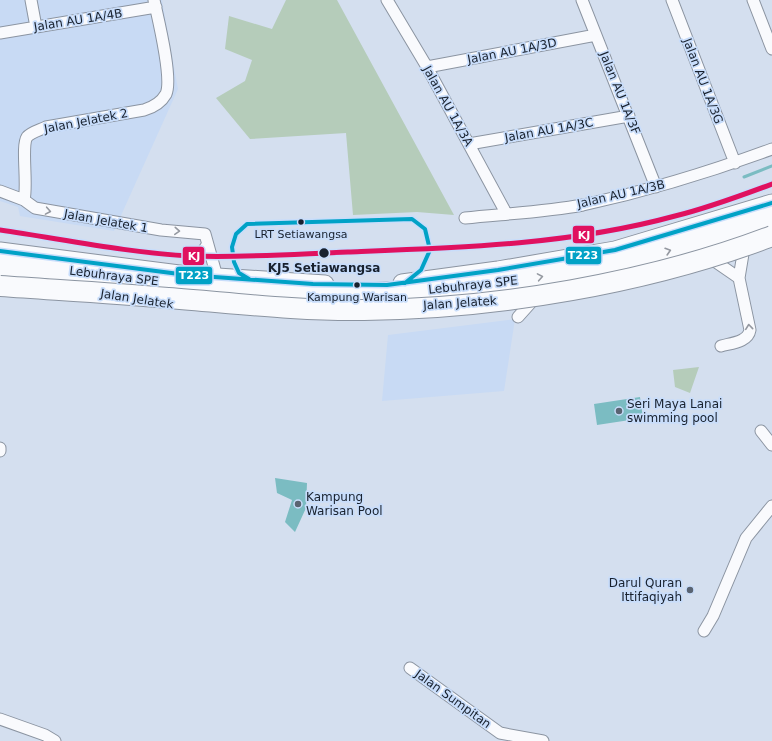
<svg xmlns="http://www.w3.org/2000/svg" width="772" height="741" font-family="'DejaVu Sans',sans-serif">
<rect width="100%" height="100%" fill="#d4dfef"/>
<path fill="#c8daf4" d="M 0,0 L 162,0 L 178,89 L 114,231 L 20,216 L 18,207 L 0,201 Z
M 515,319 L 504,391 L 382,401 L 388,335 Z"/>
<path fill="#b5ccba" d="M 286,0 L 337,0 L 454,215 L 417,212 L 353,215 L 346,133 L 250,139 L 216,98 L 245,81 L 252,60 L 225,49 L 229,16 L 272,29 Z
M 699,367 L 690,393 L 675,387 L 673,370 Z"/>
<path fill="#7bbcc2" d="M 640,397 L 643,418 L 597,425 L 594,404 Z
M 275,478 L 307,483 L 306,508 L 295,532 L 285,522 L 292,500 L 277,493 Z"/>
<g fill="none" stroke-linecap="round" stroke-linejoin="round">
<path stroke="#7bbcc2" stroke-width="3" d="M 744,177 L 772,166"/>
<defs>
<path id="minor" d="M 31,0 L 36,27
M 387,0 L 427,67 L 506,213
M 582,0 L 656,187
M 672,0 L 735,163
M 753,0 L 772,49
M 0,33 L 156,7
M 427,67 L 596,35
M 469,144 L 629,116
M 0,191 L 24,200 L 35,208 L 161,230 L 205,234 L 217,277
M 24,200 C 28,185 21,146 27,137 C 31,132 40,130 46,127 L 144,110 C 154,107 161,103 166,94 C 173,78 158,19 154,0
M 465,218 C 503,214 545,212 583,205 C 647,191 710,172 772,149
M 710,258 L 739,278
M 187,275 L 207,245
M 518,317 L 535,298
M 721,346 C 732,343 748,342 750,330 L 739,278 L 744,248
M 761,431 L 772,445
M 0,448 L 0,451
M 704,631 L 713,616 L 746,538 L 772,506
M 410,668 L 500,733 L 543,741
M 0,719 L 45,735 L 55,741"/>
<path id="primary" d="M 0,251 L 187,275 L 325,284
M 0,274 L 37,281
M 402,283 L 498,270 L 615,250 L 772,203"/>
<path id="motorway" d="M 0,263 C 88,273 177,288 266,292 C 412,299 560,283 701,241 C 724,234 749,227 772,219"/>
</defs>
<use href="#minor" stroke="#8b94a1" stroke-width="13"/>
<use href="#primary" stroke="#8b94a1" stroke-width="19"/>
<use href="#motorway" stroke="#8b94a1" stroke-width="22"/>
<use href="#minor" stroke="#f9fafd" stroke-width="11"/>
<use href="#primary" stroke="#f9fafd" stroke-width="17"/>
<use href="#motorway" stroke="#f9fafd" stroke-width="20"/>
<defs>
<path id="motorway-bridge" d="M 0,286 C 56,290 112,293 168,298 C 234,303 298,311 364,310 C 496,309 649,283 772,236"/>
</defs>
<use href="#motorway-bridge" stroke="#8b94a1" stroke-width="22" stroke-linecap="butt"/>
<use href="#motorway-bridge" stroke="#f9fafd" stroke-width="20"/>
<defs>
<path id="bus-1" d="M 0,251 L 187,275 L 313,284 L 387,285 L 498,270 L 615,250 L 772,203
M 249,279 L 239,273 L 234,262 L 232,247 L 236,234 L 247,224 L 412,219 L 425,229 L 430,250 L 421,270 L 405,283"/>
</defs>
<use href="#bus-1" stroke="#c8ddfb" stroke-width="7"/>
<use href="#bus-1" stroke="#01a2c6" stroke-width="4"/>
<defs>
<path id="rail-1" d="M 0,230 C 62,239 129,253 191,256 C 243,258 296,254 348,252 C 457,248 569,245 675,216 C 708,208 740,196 772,184"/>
</defs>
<use href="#rail-1" stroke="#c8ddfb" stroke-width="8"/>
<use href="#rail-1" stroke="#e0115f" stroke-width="5"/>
</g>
<defs><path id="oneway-chevron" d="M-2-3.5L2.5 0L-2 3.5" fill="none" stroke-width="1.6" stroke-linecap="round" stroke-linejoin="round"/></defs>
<g stroke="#9498a0">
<use href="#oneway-chevron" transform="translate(48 211) rotate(10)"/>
<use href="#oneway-chevron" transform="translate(177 231) rotate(4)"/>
<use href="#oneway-chevron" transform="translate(668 251) rotate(-17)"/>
<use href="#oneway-chevron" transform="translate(540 277) rotate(-10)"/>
<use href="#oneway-chevron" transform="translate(749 327) rotate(-96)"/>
</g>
<g fill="#18212e" stroke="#c8ddfb" stroke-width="1.5">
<circle cx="301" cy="222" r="3.5"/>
<circle cx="324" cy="253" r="5.5"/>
<circle cx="357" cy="285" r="3.5"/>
</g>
<g fill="#5a6472" stroke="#c8ddfb" stroke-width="1.5">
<circle cx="619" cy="411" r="4"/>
<circle cx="298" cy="504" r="4"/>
<circle cx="690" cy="590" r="4"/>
</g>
<g text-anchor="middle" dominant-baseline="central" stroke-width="3.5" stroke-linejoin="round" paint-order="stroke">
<g font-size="11" fill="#18212e" stroke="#c8ddfb">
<text x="301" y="234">LRT Setiawangsa</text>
<text x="357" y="297">Kampung Warisan</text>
</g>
<g font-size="12" fill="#18212e" stroke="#c8ddfb">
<text transform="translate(78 20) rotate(-9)">Jalan AU 1A/4B</text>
<text transform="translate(512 51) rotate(-11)">Jalan AU 1A/3D</text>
<text transform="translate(703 81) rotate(69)">Jalan AU 1A/3G</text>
<text transform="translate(620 93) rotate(68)">Jalan AU 1A/3F</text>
<text transform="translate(448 106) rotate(61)">Jalan AU 1A/3A</text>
<text transform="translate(86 121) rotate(-11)">Jalan Jelatek 2</text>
<text transform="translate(549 130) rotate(-10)">Jalan AU 1A/3C</text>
<text transform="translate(621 194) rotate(-13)">Jalan AU 1A/3B</text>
<text transform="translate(106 221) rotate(10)">Jalan Jelatek 1</text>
<text transform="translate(114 276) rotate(7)">Lebuhraya SPE</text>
<text transform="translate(473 285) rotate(-6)">Lebuhraya SPE</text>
<text transform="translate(137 299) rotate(9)">Jalan Jelatek</text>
<text transform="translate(460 303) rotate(-4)">Jalan Jelatek</text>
<text transform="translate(453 699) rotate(36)">Jalan Sumpitan</text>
</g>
<g font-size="12" font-weight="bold" fill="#18212e" stroke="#c8ddfb">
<text x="324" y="268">KJ5 Setiawangsa</text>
</g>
<g font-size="12" fill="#18212e" stroke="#c8ddfb" text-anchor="start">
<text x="627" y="404">Seri Maya Lanai<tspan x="627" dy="14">swimming pool</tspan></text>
<text x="306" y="497">Kampung<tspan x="306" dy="14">Warisan Pool</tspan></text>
<text x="682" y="583" text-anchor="end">Darul Quran<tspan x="682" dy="14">Ittifaqiyah</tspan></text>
</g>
</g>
<g stroke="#c8ddfb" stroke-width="1.5">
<rect x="572" y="225" width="23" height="19" rx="4" fill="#e0115f"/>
<rect x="565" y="246" width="37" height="19" rx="4" fill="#01a2c6"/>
<rect x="182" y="246" width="23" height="20" rx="4" fill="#e0115f"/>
<rect x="175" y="266" width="38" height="19" rx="4" fill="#01a2c6"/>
</g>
<g font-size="11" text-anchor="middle" font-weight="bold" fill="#fff">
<text x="584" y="239">KJ</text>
<text x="583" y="259">T223</text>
<text x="194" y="260">KJ</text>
<text x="194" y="279">T223</text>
</g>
</svg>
